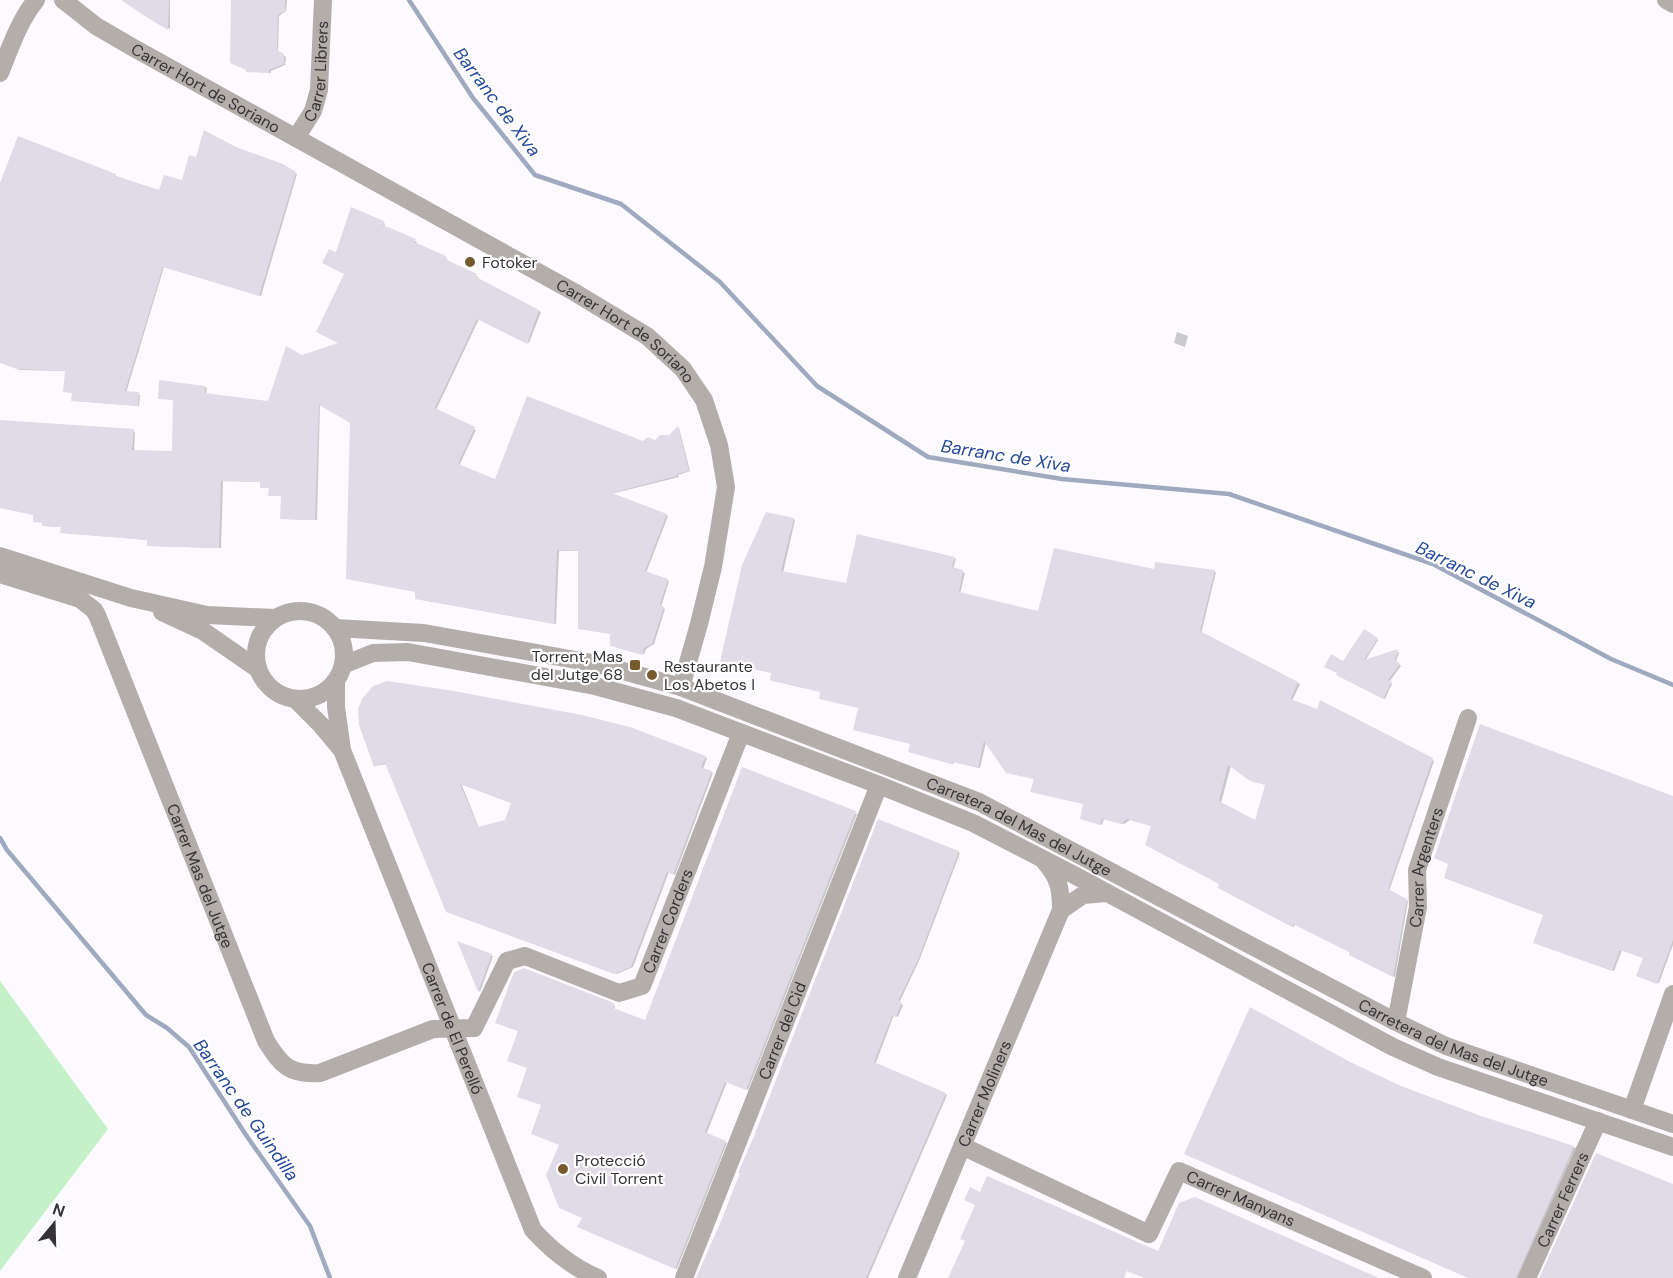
<svg xmlns="http://www.w3.org/2000/svg" width="1673" height="1278" font-family="'DM Sans',sans-serif">
<rect width="100%" height="100%" fill="#fcfaff"/>
<path fill="#c4f1c8" d="M 0,981 L 108,1129 L 0,1271 Z"/>
<path fill="#0003" fill-rule="evenodd" d="M 129,0 L 170,0 L 170,29 L 129,4 Z
M 232,0 L 287,0 L 286,11 L 279,16 L 278,52 L 286,57 L 285,65 L 271,71 L 271,73 L 247,71 Z
M 236,149 L 282,166 L 297,174 L 261,296 L 164,267 L 126,393 L 140,395 L 139,406 L 75,401 L 66,371 L 20,370 L 0,362 L 0,186 L 116,176 L 160,192 L 183,182 L 197,159 Z
M 352,209 L 384,223 L 385,224 L 384,227 L 415,241 L 417,242 L 415,244 L 446,258 L 447,259 L 446,261 L 478,277 L 477,279 L 541,312 L 529,343 L 479,319 L 436,410 L 476,430 L 459,466 L 496,480 L 643,443 L 655,442 L 670,437 L 678,428 L 679,428 L 690,471 L 678,475 L 679,477 L 611,494 L 668,516 L 646,573 L 669,581 L 661,607 L 665,609 L 654,644 L 646,649 L 644,654 L 614,646 L 612,634 L 581,629 L 580,551 L 559,551 L 556,624 L 418,599 L 351,422 L 320,404 L 317,520 L 283,519 L 282,496 L 272,496 L 270,488 L 262,487 L 262,482 L 223,481 L 221,548 L 151,546 L 149,540 L 64,533 L 62,532 L 62,527 L 45,526 L 44,523 L 34,521 L 35,515 L 0,507 L 0,421 L 133,431 L 135,432 L 134,451 L 173,453 L 205,387 L 207,388 L 206,395 L 269,403 L 302,356 L 341,343 L 346,274 L 337,254 Z
M 1177,332 L 1188,336 L 1185,347 L 1174,343 Z
M 793,519 L 795,520 L 783,573 L 847,585 L 954,558 L 956,559 L 953,569 L 965,573 L 960,594 L 1040,613 L 1155,571 L 1216,572 L 1201,634 L 1300,684 L 1292,701 L 1319,711 L 1321,703 L 1434,761 L 1389,891 L 1408,901 L 1395,977 L 1353,955 L 1351,952 L 1295,924 L 1294,927 L 1222,888 L 1221,883 L 1152,826 L 1130,820 L 1124,824 L 1104,819 L 1102,825 L 1083,819 L 1085,804 L 1035,779 L 1007,772 L 986,742 L 980,768 L 954,762 L 953,764 L 912,752 L 912,744 L 860,708 L 822,692 L 773,681 L 771,680 L 773,673 L 724,662 ZM 1231,765 L 1266,784 L 1256,822 L 1221,803 Z
M 1364,631 L 1378,640 L 1365,661 L 1399,652 L 1396,662 L 1401,666 L 1389,682 L 1392,684 L 1385,699 L 1339,676 L 1344,663 Z
M 360,725 L 630,729 L 707,758 L 703,769 L 713,773 L 675,875 L 669,872 L 633,967 L 617,974 L 449,912 L 387,764 L 375,766 ZM 461,783 L 513,802 L 506,821 L 479,828 Z
M 743,769 L 857,814 L 748,1090 L 727,1082 L 706,1135 L 727,1143 L 677,1269 L 581,1227 L 583,1217 L 561,1144 L 529,1068 L 520,1031 L 524,969 L 614,1005 L 615,1006 L 614,1010 L 646,1022 Z
M 1673,798 L 1673,945 L 1659,983 L 1640,977 L 1645,958 L 1622,950 L 1614,971 L 1536,943 Z
M 878,821 L 960,853 L 919,961 L 899,1003 L 903,1005 L 898,1017 L 894,1015 L 875,1065 L 947,1095 L 868,1278 L 703,1278 Z
M 460,944 L 493,956 L 480,992 L 479,991 Z
M 1350,1063 L 1400,1088 L 1480,1117 L 1576,1148 L 1518,1278 L 1470,1278 Z"/>
<g fill="none" stroke-linecap="round" stroke-linejoin="round">
<path stroke="#9fa9bf" stroke-width="4.5" d="M 409,0 L 473,98 L 535,175 L 621,204 L 720,282 L 817,386 L 928,457 L 1062,479 L 1229,494 L 1433,564 L 1611,659 L 1673,685
M 0,838 L 7,850 L 146,1015 L 167,1028 L 189,1047 L 246,1135 L 310,1226 L 330,1278"/>
</g>
<path fill="#e1dbe7" fill-rule="evenodd" d="M 121,0 L 169,0 L 168,30 L 148,18 Z
M 231,0 L 285,0 L 285,11 L 278,15 L 277,50 L 284,54 L 284,64 L 269,70 L 269,73 L 246,72 L 246,70 L 230,63 Z
M 204,130 L 236,147 L 283,164 L 296,172 L 259,296 L 163,267 L 125,391 L 139,392 L 138,406 L 71,401 L 72,393 L 63,392 L 65,371 L 17,369 L 0,363 L 0,183 L 18,136 L 116,174 L 116,176 L 159,190 L 164,175 L 182,180 L 189,155 L 196,157 Z
M 351,207 L 384,221 L 383,225 L 416,239 L 414,242 L 446,256 L 445,259 L 477,274 L 476,277 L 539,310 L 527,344 L 477,319 L 435,408 L 475,427 L 458,464 L 495,479 L 527,396 L 643,441 L 648,437 L 655,440 L 660,435 L 669,435 L 678,426 L 689,471 L 677,474 L 677,476 L 612,493 L 667,514 L 645,571 L 668,579 L 660,605 L 664,607 L 652,644 L 644,648 L 642,655 L 610,646 L 610,634 L 578,629 L 578,551 L 557,550 L 554,624 L 415,599 L 415,592 L 346,579 L 350,423 L 319,405 L 315,520 L 280,519 L 281,496 L 268,496 L 269,488 L 260,488 L 260,482 L 221,481 L 219,548 L 147,546 L 147,540 L 60,533 L 61,527 L 42,526 L 42,523 L 33,522 L 33,515 L 0,508 L 0,420 L 134,429 L 132,450 L 172,451 L 173,400 L 158,399 L 159,380 L 205,386 L 205,393 L 268,401 L 286,346 L 302,355 L 338,343 L 316,332 L 344,274 L 322,263 L 329,249 L 336,252 Z
M 766,512 L 794,518 L 781,571 L 846,583 L 857,534 L 955,557 L 952,567 L 963,570 L 959,592 L 1038,611 L 1054,548 L 1154,569 L 1155,562 L 1215,570 L 1200,631 L 1298,682 L 1291,699 L 1317,709 L 1320,700 L 1433,758 L 1388,889 L 1407,899 L 1393,977 L 1349,955 L 1349,952 L 1293,924 L 1292,927 L 1218,888 L 1219,884 L 1145,845 L 1151,826 L 1127,819 L 1121,824 L 1102,819 L 1100,825 L 1080,819 L 1083,804 L 1030,792 L 1034,779 L 1006,773 L 984,741 L 978,768 L 952,762 L 951,764 L 908,752 L 910,744 L 853,730 L 858,708 L 819,699 L 820,692 L 770,680 L 771,673 L 720,662 L 742,565 ZM 1228,765 L 1250,781 L 1265,785 L 1255,820 L 1219,801 Z
M 1364,629 L 1378,638 L 1364,660 L 1398,649 L 1395,660 L 1400,664 L 1388,680 L 1392,681 L 1383,699 L 1336,675 L 1337,673 L 1324,667 L 1331,654 L 1343,661 Z
M 387,681 L 448,690 L 582,715 L 630,727 L 706,756 L 701,767 L 712,771 L 673,875 L 667,872 L 631,967 L 614,974 L 446,912 L 385,763 L 374,767 L 359,725 L 358,709 L 362,699 L 373,686 ZM 460,784 L 511,803 L 505,820 L 478,827 Z
M 1480,724 L 1673,796 L 1673,940 L 1657,984 L 1636,976 L 1643,958 L 1620,950 L 1612,971 L 1533,943 L 1543,915 L 1444,878 L 1448,864 L 1434,858 Z
M 742,767 L 856,811 L 746,1090 L 725,1082 L 705,1132 L 726,1141 L 675,1269 L 577,1227 L 582,1218 L 559,1208 L 546,1175 L 559,1145 L 531,1134 L 541,1105 L 517,1097 L 527,1068 L 507,1061 L 518,1031 L 495,1023 L 514,972 L 524,968 L 614,1003 L 613,1008 L 645,1020 Z
M 878,819 L 959,851 L 918,960 L 898,1001 L 902,1002 L 896,1017 L 892,1016 L 874,1062 L 946,1093 L 866,1278 L 696,1278 L 721,1221 L 740,1173 L 738,1173 L 754,1136 Z
M 457,941 L 492,954 L 478,992 Z
M 1250,1007 L 1350,1062 L 1401,1086 L 1481,1116 L 1574,1146 L 1516,1278 L 1468,1278 L 1184,1154 Z
M 1596,1153 L 1673,1184 L 1673,1278 L 1539,1278 Z
M 987,1176 L 1158,1251 L 1179,1203 L 1195,1197 L 1379,1278 L 1144,1278 L 1127,1271 L 1124,1278 L 948,1278 L 965,1241 L 960,1239 L 975,1205 L 964,1200 L 970,1187 L 980,1192 Z"/>
<g fill="none" stroke-linecap="round" stroke-linejoin="round">
<g stroke="#b4aeab" stroke-width="18">
<path id="s1" d="M 63,0 L 96,26 L 132,47 L 574,292 L 647,336 L 683,369 L 704,400 L 719,445 L 726,487 L 713,567 L 699,624 L 681,687"/>
<path d="M 1666,0 L 1673,4"/>
<path d="M 0,73 C 10,48 19,21 36,0"/>
<path id="s2" d="M 296,138 L 313,111 L 319,90 L 323,0"/>
<path d="M 0,556 L 131,598 L 207,615 L 275,618"/>
<path id="s3" d="M 0,574 L 80,599 L 94,610 L 97,615 L 266,1041 C 281,1065 289,1075 320,1073 L 433,1029 L 474,1028 L 507,961 L 525,956 L 619,993 L 642,986 L 741,733"/>
<circle cx="300" cy="655" r="44"/>
<path d="M 162,612 L 203,631 L 258,669"/>
<path id="s4" d="M 335,628 L 424,633 L 598,664 L 681,687 L 979,802 L 1396,1022 L 1446,1046 L 1673,1124"/>
<path d="M 343,665 L 373,653 L 408,652 L 595,686 L 676,708 L 879,785 L 973,823 L 1076,876 L 1393,1047 L 1438,1067 L 1673,1147"/>
<path id="s5" d="M 336,681 L 336,707 L 342,750 L 533,1230 C 552,1251 572,1267 598,1278"/>
<path d="M 295,699 L 321,725 L 341,749"/>
<path d="M 1061,910 L 1083,895 L 1106,893"/>
<path id="s6" d="M 1396,1022 L 1418,907 L 1417,870 L 1468,718"/>
<path d="M 1632,1110 L 1673,994"/>
<path id="s7" d="M 962,1146 L 1149,1234 L 1179,1171 L 1423,1278"/>
<path id="s8" d="M 684,1278 L 879,785"/>
<path id="s9" d="M 907,1278 L 1061,910 C 1061,889 1059,878 1045,862"/>
<path id="s10" d="M 1527,1278 L 1598,1121"/>
</g>
</g>
<g fill="#76592c" stroke="#fff" stroke-width="2">
<circle cx="470" cy="262" r="6"/>
<rect x="629" y="659" width="12" height="12" rx="3"/>
<circle cx="652" cy="675" r="6"/>
<circle cx="563" cy="1169" r="6"/>
</g>
<g text-anchor="middle" dominant-baseline="central" stroke-width="4.5" stroke-linejoin="round" paint-order="stroke">
<g font-size="16" fill="#353337" stroke="#fff">
<text stroke="none"><textPath href="#s2" startOffset="72">Carrer Librers</textPath></text>
<text stroke="none"><textPath href="#s1" startOffset="168">Carrer Hort de Soriano</textPath></text>
<text stroke="none"><textPath href="#s1" startOffset="654">Carrer Hort de Soriano</textPath></text>
<text stroke="none"><textPath href="#s4" startOffset="718">Carretera del Mas del Jutge</textPath></text>
<text stroke="none"><textPath href="#s6" startOffset="158">Carrer Argenters</textPath></text>
<text stroke="none"><textPath href="#s3" startOffset="388">Carrer Mas del Jutge</textPath></text>
<text stroke="none"><textPath href="#s3" startOffset="1084">Carrer Corders</textPath></text>
<text stroke="none"><textPath href="#s5" startOffset="369">Carrer de El Perelló</textPath></text>
<text stroke="none"><textPath href="#s8" startOffset="266">Carrer del Cid</textPath></text>
<text stroke="none"><textPath href="#s4" startOffset="1204">Carretera del Mas del Jutge</textPath></text>
<text stroke="none"><textPath href="#s9" startOffset="200">Carrer Moliners</textPath></text>
<text stroke="none"><textPath href="#s7" startOffset="344">Carrer Manyans</textPath></text>
<text stroke="none"><textPath href="#s10" startOffset="86">Carrer Ferrers</textPath></text>
</g>
<g font-size="16" fill="#353337" stroke="#fff" text-anchor="start">
<text x="482" y="262">Fotoker</text>
<text x="623" y="656" text-anchor="end">Torrent, Mas<tspan x="623" dy="18">del Jutge 68</tspan></text>
<text x="664" y="666">Restaurante<tspan x="664" dy="18">Los Abetos I</tspan></text>
<text x="575" y="1160">Protecció<tspan x="575" dy="18">Civil Torrent</tspan></text>
</g>
<g font-size="18" font-style="italic" fill="#254999" stroke="#fff">
<text transform="translate(497 102) rotate(53)">Barranc de Xiva</text>
<text transform="translate(1006 456) rotate(9)">Barranc de Xiva</text>
<text transform="translate(1476 575) rotate(26)">Barranc de Xiva</text>
<text transform="translate(246 1110) rotate(55)">Barranc de Guindilla</text>
</g>
</g>
<g transform="translate(54 1224) rotate(19)" stroke="#ffffff" stroke-width="4.5" paint-order="stroke">
<path d="M0-4.5L10 22L0 15L-10 22Z" fill="#353337"/>
<text y="-9" font-size="16" font-weight="bold" text-anchor="middle" fill="#353337">N</text>
</g>
</svg>
